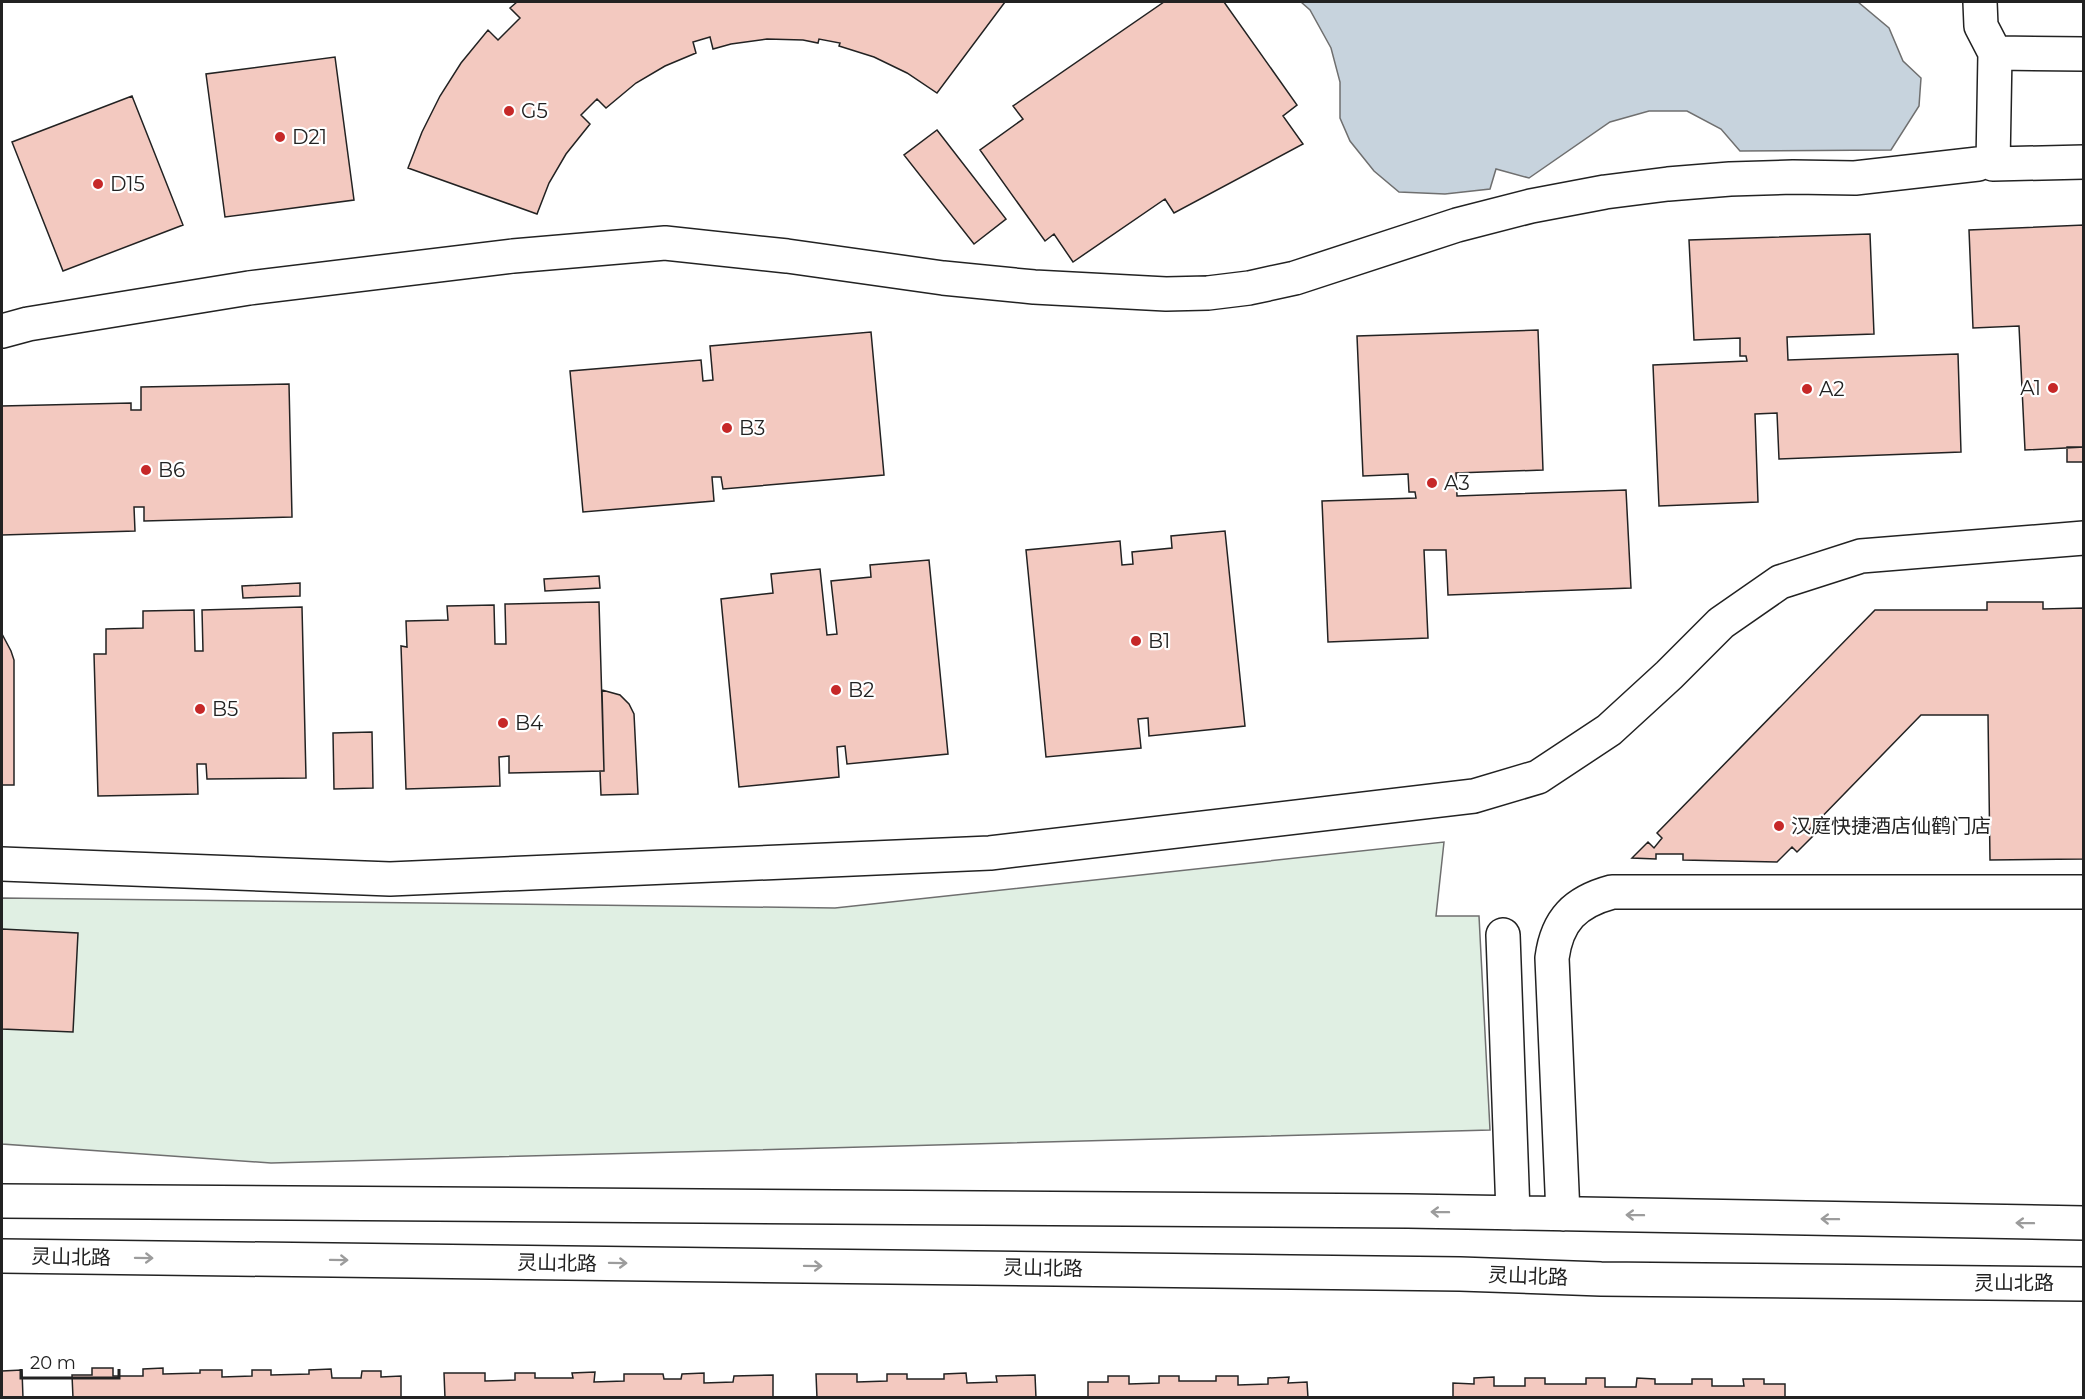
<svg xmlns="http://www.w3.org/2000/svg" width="2085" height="1399" font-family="Montserrat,'Noto Sans SC',sans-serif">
<rect width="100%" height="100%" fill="#fff"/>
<path fill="#e0efe3" stroke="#6f6f6f" stroke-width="1.5" d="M 1444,842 L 1436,916 L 1479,916 L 1490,1130 L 271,1163 L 2,1144 L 2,898 L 835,908 Z"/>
<path fill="#c7d3dd" stroke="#6f6f6f" stroke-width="1.5" d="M 1301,2 L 1858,2 L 1889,28 L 1903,61 L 1921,78 L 1919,106 L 1891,150 L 1740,151 L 1721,129 L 1687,111 L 1649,111 L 1610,122 L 1529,178 L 1496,169 L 1490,189 L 1445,194 L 1399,192 L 1374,171 L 1350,141 L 1340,118 L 1340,82 L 1331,48 L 1310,10 Z"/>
<path fill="#f3c9c0" stroke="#222" stroke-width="1.5" d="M 517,2 L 1005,2 L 937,93 L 907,73 L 874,57 L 839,46 L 840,43 L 819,39 L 818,43 L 803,40 L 767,39 L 731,44 L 713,49 L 710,37 L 693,42 L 696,53 L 665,66 L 636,83 L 606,108 L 597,99 L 581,115 L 590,124 L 566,154 L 549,183 L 537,214 L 408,168 L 422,132 L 440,96 L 461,63 L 488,30 L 498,40 L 520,18 L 510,8 Z
M 1164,2 L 1224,2 L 1297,105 L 1283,116 L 1303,144 L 1174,213 L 1165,199 L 1073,262 L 1054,234 L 1045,241 L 980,150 L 1023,119 L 1013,106 Z
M 335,57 L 354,200 L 225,217 L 206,74 Z
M 132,96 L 183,225 L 63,271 L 12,142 Z
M 937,130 L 1006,219 L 974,244 L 904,155 Z
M 2084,225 L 2084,447 L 2025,450 L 2019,326 L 1973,328 L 1969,230 Z
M 1870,234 L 1874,334 L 1787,337 L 1788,360 L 1958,354 L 1961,452 L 1779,459 L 1777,413 L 1755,414 L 1758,502 L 1659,506 L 1653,365 L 1747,361 L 1746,356 L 1740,356 L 1740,338 L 1694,340 L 1689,240 Z
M 1538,330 L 1543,470 L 1456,473 L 1457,496 L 1626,490 L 1631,588 L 1448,595 L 1446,550 L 1424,550 L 1428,638 L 1328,642 L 1322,501 L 1416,498 L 1415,492 L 1409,492 L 1408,474 L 1363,476 L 1357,336 Z
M 871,332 L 884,475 L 723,489 L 721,477 L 712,477 L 714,501 L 583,512 L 570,371 L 701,360 L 703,381 L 713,380 L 710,346 Z
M 289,384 L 292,517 L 144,521 L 144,507 L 134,507 L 135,531 L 2,535 L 2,406 L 131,403 L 131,410 L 141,410 L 141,387 Z
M 2067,447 L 2084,447 L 2084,462 L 2067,462 Z
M 1225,531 L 1245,726 L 1149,736 L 1148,718 L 1138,719 L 1141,748 L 1046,757 L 1026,550 L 1120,541 L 1122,565 L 1133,564 L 1132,552 L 1172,548 L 1171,536 Z
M 929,560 L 948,754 L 847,764 L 845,746 L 837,747 L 839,777 L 739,787 L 721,599 L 773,593 L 771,574 L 820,569 L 827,635 L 837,634 L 831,581 L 871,577 L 870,565 Z
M 599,576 L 600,588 L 545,591 L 544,579 Z
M 300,583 L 300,596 L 243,598 L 242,586 Z
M 599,602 L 604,771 L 509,773 L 509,756 L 499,757 L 500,786 L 406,789 L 401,646 L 407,647 L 406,621 L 448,620 L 447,606 L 494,605 L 495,644 L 506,644 L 505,604 Z
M 1987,602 L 2043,602 L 2043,609 L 2084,608 L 2084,859 L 1990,860 L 1988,715 L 1921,715 L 1809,830 L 1814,835 L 1797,852 L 1792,847 L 1777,862 L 1683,860 L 1683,854 L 1656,854 L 1656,859 L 1632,858 L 1648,842 L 1654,848 L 1662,838 L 1657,833 L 1875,610 L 1987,610 Z
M 302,607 L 306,778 L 207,779 L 206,764 L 197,764 L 198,794 L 98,796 L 94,654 L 106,654 L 106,629 L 143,628 L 143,611 L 194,610 L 195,651 L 203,651 L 202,610 Z
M 2,634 L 11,651 L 14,660 L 14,785 L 2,785 Z
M 602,690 L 620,695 L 629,704 L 634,714 L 638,794 L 601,795 L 600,771 L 604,771 Z
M 372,732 L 373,788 L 334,789 L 333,733 Z
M 2,929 L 78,933 L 73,1032 L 2,1029 Z
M 92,1368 L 113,1368 L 113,1376 L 143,1376 L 143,1369 L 163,1368 L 163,1374 L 200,1373 L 200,1370 L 222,1370 L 222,1377 L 252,1376 L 252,1370 L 271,1370 L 271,1375 L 309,1374 L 309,1370 L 331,1369 L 332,1378 L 361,1378 L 362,1371 L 381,1371 L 381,1377 L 401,1376 L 401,1398 L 73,1398 L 72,1375 L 92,1375 Z
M 22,1370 L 23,1398 L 2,1398 L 2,1371 Z
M 595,1372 L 594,1382 L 624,1381 L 624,1374 L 663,1374 L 664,1379 L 681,1379 L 682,1374 L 704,1373 L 704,1383 L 733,1382 L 734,1376 L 773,1375 L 773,1398 L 445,1398 L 444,1373 L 485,1373 L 485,1381 L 515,1380 L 515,1373 L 535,1373 L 535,1378 L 573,1378 L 572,1373 Z
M 966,1373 L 967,1383 L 997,1382 L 996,1376 L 1035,1375 L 1036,1398 L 817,1398 L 816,1374 L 857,1374 L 857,1382 L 887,1381 L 887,1374 L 907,1374 L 907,1379 L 944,1379 L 944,1374 Z
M 1108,1376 L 1129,1376 L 1129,1384 L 1159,1383 L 1159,1376 L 1179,1376 L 1179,1381 L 1216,1381 L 1216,1376 L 1238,1376 L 1238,1385 L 1268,1384 L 1268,1378 L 1289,1377 L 1288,1383 L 1307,1382 L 1308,1398 L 1088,1398 L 1088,1382 L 1108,1382 Z
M 1494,1377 L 1494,1386 L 1525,1386 L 1525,1378 L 1545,1378 L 1545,1384 L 1586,1384 L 1586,1378 L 1605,1378 L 1605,1387 L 1636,1387 L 1637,1378 L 1655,1379 L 1655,1384 L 1692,1384 L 1692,1379 L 1712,1379 L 1712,1386 L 1744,1386 L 1743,1379 L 1764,1379 L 1764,1384 L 1785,1384 L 1785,1398 L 1453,1398 L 1453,1383 L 1474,1384 L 1474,1378 Z"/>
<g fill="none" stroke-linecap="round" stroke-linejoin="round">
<defs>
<path id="minor" d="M 1980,2 L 1981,26 L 1995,53 L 1993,164 L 2084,162
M 1995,53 L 2084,54
M 2,331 L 28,324 L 249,288 L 513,256 L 665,243 L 787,256 L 943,278 L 1034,287 L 1166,294 L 1208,293 L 1249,288 L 1295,278 L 1457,225 L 1531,206 L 1605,192 L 1668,184 L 1730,179 L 1793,177 L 1855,178 L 1978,164
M 2,864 L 390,879 L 990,853 L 1474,796 L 1538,777 L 1609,730 L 1669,675 L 1721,623 L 1780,582 L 1861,556 L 2084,538
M 1503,935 L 1513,1213
M 2,1201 L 1408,1211 L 2084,1223
M 1563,1214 L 1552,958 C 1557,920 1575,902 1612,892 L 2084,892
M 2,1256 L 1460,1274 L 1601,1279 L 2084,1284"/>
</defs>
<use href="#minor" stroke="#222" stroke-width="36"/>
<use href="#minor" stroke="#fff" stroke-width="33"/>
</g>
<defs><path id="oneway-shaft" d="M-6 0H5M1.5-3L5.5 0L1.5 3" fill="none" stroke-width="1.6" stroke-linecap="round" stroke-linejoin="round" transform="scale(1.5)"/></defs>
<g stroke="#9c9c9c">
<use href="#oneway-shaft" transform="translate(1440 1212) rotate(-179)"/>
<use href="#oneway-shaft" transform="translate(1635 1215) rotate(-179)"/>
<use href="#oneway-shaft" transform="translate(1830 1219) rotate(-179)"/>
<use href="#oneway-shaft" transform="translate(2025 1223) rotate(-179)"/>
<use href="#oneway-shaft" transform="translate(144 1258) rotate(1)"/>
<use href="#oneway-shaft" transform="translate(339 1260) rotate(1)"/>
<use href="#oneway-shaft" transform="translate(618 1263) rotate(1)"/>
<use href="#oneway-shaft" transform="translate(813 1266) rotate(1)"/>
</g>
<g fill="#c62828" stroke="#fff" stroke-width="2">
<circle cx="509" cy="111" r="6"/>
<circle cx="280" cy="137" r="6"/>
<circle cx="98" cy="184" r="6"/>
<circle cx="2053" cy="388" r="6"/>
<circle cx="1807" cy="389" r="6"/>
<circle cx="727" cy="428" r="6"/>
<circle cx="146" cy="470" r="6"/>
<circle cx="1432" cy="483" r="6"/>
<circle cx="1136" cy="641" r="6"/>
<circle cx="836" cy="690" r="6"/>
<circle cx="200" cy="709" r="6"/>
<circle cx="503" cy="723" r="6"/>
<circle cx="1779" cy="826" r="6"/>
</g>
<g text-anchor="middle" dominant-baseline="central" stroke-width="4.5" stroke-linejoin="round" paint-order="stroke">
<g font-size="20" fill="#222" stroke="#fff" text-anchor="start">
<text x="521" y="111">G5</text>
<text x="292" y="137">D21</text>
<text x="110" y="184">D15</text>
<text x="2041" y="388" text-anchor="end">A1</text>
<text x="1819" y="389">A2</text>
<text x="739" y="428">B3</text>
<text x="158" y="470">B6</text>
<text x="1444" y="483">A3</text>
<text x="1148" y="641">B1</text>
<text x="848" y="690">B2</text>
<text x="212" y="709">B5</text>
<text x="515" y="723">B4</text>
<text x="1791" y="826">汉庭快捷酒店仙鹤门店</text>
</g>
<g font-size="20" fill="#222" stroke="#fff">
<text transform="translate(71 1257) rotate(1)">灵山北路</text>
<text transform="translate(557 1263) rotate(1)">灵山北路</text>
<text transform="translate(1043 1268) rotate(1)">灵山北路</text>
<text transform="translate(1528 1276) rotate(2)">灵山北路</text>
<text x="2014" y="1283">灵山北路</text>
</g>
</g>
<rect width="2085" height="1399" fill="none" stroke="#222222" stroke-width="6"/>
<path d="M21 1369v9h98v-9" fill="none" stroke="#222222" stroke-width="3"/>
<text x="30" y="1369" font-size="18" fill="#222222" stroke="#ffffff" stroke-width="4.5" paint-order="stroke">20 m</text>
</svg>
